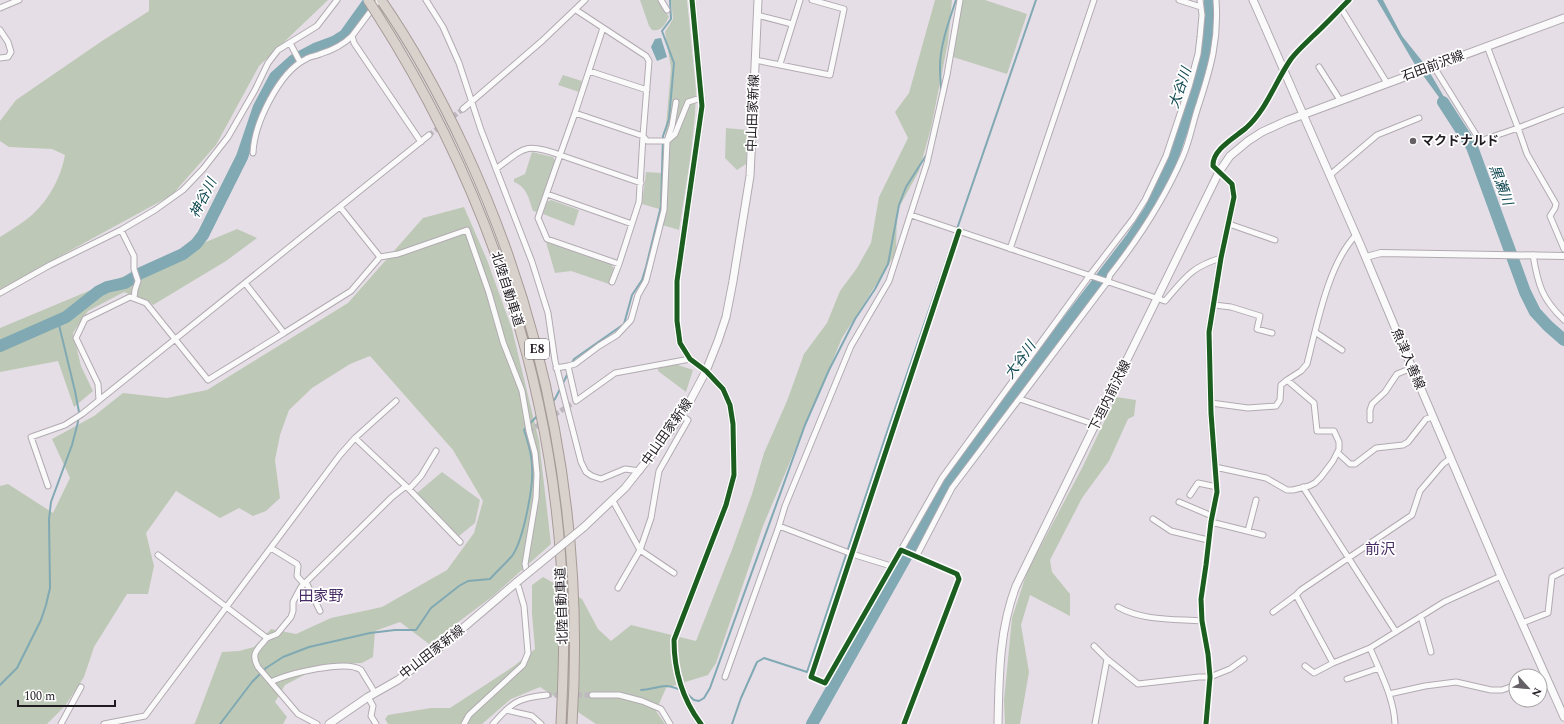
<svg xmlns="http://www.w3.org/2000/svg" width="1564" height="724" font-family="Spectral,'Noto Sans JP',serif">
<rect width="100%" height="100%" fill="#e6dee6"/>
<path fill="#bfc9b9" d="M 640,0 L 658,0 L 669,17 C 665,24 662,32 652,30 L 649,26 Z
M 671,0 L 687,0 L 696,90 L 695,114 L 691,154 L 679,230 L 659,224 L 659,209 L 642,204 L 646,172 L 662,173 L 671,68 L 665,32 L 673,19 Z
M 963,0 L 985,0 L 1027,14 L 1007,74 L 953,57 Z
M 563,75 L 582,81 L 579,92 L 558,85 Z
M 726,128 L 748,130 L 746,164 L 737,170 L 725,158 Z
M 532,152 L 553,157 L 555,161 L 537,212 L 533,211 C 529,199 527,187 514,182 L 514,179 L 525,174 Z
M 551,200 L 579,210 L 574,226 L 543,214 L 547,202 Z
M 546,242 L 611,264 L 614,269 L 609,284 L 571,271 L 555,273 Z
M 675,364 L 693,370 L 686,392 L 658,371 L 658,367 Z
M 442,472 L 480,500 L 475,523 L 459,536 L 456,534 L 417,493 Z"/>
<path fill="#bdc9b6" d="M 149,0 L 328,0 L 259,66 L 216,145 L 172,195 L 0,289 L 0,237 C 11,230 23,223 33,214 C 50,198 61,177 65,155 L 52,149 L 9,147 L 0,141 L 0,121 L 16,100 L 102,41 L 149,11 Z
M 935,0 L 952,0 L 948,42 L 931,128 L 919,171 L 897,211 L 896,253 L 842,338 L 763,526 L 716,663 L 708,675 L 666,688 L 656,711 L 665,724 L 596,724 L 540,687 L 511,699 L 482,724 L 388,724 L 385,719 L 388,715 L 431,708 L 450,708 L 514,666 L 535,649 L 532,614 L 532,585 L 543,577 L 582,599 L 598,629 L 611,641 L 631,625 L 696,641 L 733,547 L 752,494 L 764,453 L 787,401 L 804,354 L 827,323 L 840,291 L 857,268 L 871,243 L 879,197 L 908,138 L 895,112 L 909,93 Z
M 464,207 L 487,260 L 512,329 L 539,441 L 551,544 L 493,596 L 429,644 L 400,622 L 375,631 L 373,657 L 362,663 L 325,664 L 285,685 L 275,702 L 287,717 L 283,724 L 193,724 L 195,723 L 222,652 L 239,651 L 254,647 L 271,629 L 296,634 L 331,618 L 382,607 L 447,570 L 474,533 L 483,501 L 453,450 L 370,356 L 350,364 L 312,388 L 289,410 L 280,435 L 275,460 L 280,498 L 266,511 L 253,516 L 239,508 L 220,518 L 176,491 L 146,533 L 154,566 L 148,594 L 127,594 L 94,647 L 84,677 L 65,706 L 47,724 L 0,724 L 0,486 L 8,484 L 53,513 L 70,478 L 52,439 L 94,416 L 123,393 L 167,398 L 207,390 L 348,303 L 423,218 Z
M 237,229 L 257,238 L 226,261 L 153,305 L 150,302 L 124,292 L 88,311 L 73,333 L 81,366 L 93,391 L 74,407 L 58,361 L 0,372 L 0,328 Z
M 1116,397 L 1136,400 L 1134,416 L 1128,419 L 1109,461 L 1082,498 L 1050,560 L 1052,572 L 1070,594 L 1070,616 L 1030,595 L 1021,625 L 1029,672 L 1020,724 L 1005,724 L 1004,700 L 1012,618 L 1027,572 L 1082,468 Z"/>
<path fill="#80a9b3" d="M 1377,0 L 1383,0 L 1402,36 L 1426,66 L 1465,133 L 1414,63 Z
M 661,38 L 667,57 L 657,61 L 651,47 L 655,39 Z"/>
<g fill="none" stroke-linecap="round" stroke-linejoin="round">
<path stroke="#80a9b3" stroke-width="2" d="M 941,92 C 941,84 940,76 940,67 C 940,45 949,21 956,0
M 935,138 L 939,119
M 572,363 L 574,359 L 624,324 L 632,295 L 642,280 L 646,267 L 661,206 L 663,136 L 669,119 L 674,63 L 662,31 L 671,19 L 670,0
M 552,402 L 555,399 L 568,373
M 0,685 L 17,668 L 41,620 L 46,605 L 50,588 L 49,519 L 51,502 L 72,445 L 78,422 L 79,412 L 75,391 L 58,321
M 641,690 C 659,689 663,681 682,691
M 686,693 L 694,700 L 699,701 L 704,698 L 710,688 L 805,425 L 829,370 L 855,319 L 875,289 L 888,264 L 899,205 L 906,187 L 927,154
M 220,724 L 252,682 L 266,668 L 283,657 L 309,647 L 370,633 L 395,630 L 416,630 L 431,608 L 459,586 L 468,581 L 490,579 C 497,571 505,564 512,556 C 523,541 534,486 532,466 C 532,454 528,442 524,430 L 537,416
M 732,724 L 741,698 L 757,662 L 764,658 L 807,672 L 890,423 L 1036,0"/>
<path stroke="#80a9b3" stroke-width="12" d="M 1443,102 L 1472,147 L 1525,292 L 1535,312 L 1548,326 L 1564,340
M 0,346 L 66,317 L 99,291 L 107,287 L 125,283 L 141,273 L 183,254 L 196,244 L 203,235 L 242,157 L 259,107 L 275,77 L 294,60 L 315,49 L 334,42 L 345,35 L 370,0
M 812,724 L 933,509 L 958,469 L 1062,329 L 1131,239 L 1150,210 L 1167,174 L 1204,64 L 1210,26 L 1210,0"/>
<path stroke="#beb7bf" stroke-width="5" stroke-dasharray="5 2.5" stroke-linecap="butt" d="M 429,135 L 463,109
M 529,431 L 576,401
M 547,695 L 592,695"/>
<defs>
<path id="minor" d="M 379,0 L 352,36 L 354,43 L 421,142
M 426,0 L 443,27 L 459,63 L 481,130 L 532,262 L 548,313 L 555,361 L 581,462 L 586,472 L 592,476 L 601,479 L 625,469 L 640,471
M 661,0 L 667,10
M 1179,0 L 1201,7
M 0,8 L 19,0
M 1341,8 L 1387,83
M 757,15 L 792,24
M 0,30 L 8,42 L 11,52 L 8,57 L 0,58
M 290,43 L 300,62
M 1487,46 L 1518,128 L 1564,110
M 755,60 L 830,75 L 844,9 L 812,0
M 780,64 L 800,0
M 1319,67 L 1340,100
M 1434,67 L 1480,141 L 1518,128 L 1527,154 L 1556,204 L 1555,208 L 1550,216 L 1564,249
M 589,71 L 647,90
M 463,109 L 542,41 L 585,0
M 575,113 L 603,28
M 643,136 L 647,141 L 667,141 L 675,134 L 688,102 L 701,98
M 253,153 C 254,124 279,72 306,59 C 310,56 316,56 320,54 C 333,50 343,45 352,36
M 496,169 C 524,148 525,142 560,155 L 575,113 L 643,136 L 649,61 L 646,56 L 576,10
M 1219,172 L 1213,166 C 1212,150 1234,138 1246,128 C 1267,109 1275,82 1291,59 C 1297,51 1305,44 1312,37 C 1325,25 1337,12 1349,0
M 1330,175 L 1377,135 L 1419,118
M 641,183 L 560,155 L 538,218 L 547,239 L 619,264 L 639,202 L 643,136
M 547,194 L 632,224
M 340,207 L 380,257 L 398,254 L 467,230 L 489,293 L 503,342 L 522,391 L 529,431 L 535,453 L 537,474 L 536,498 L 525,564 L 527,574
M 911,215 L 1165,301 C 1185,278 1191,267 1221,258
M 1229,224 L 1275,240
M 121,230 L 134,256 L 134,269 L 138,281 L 135,290 L 134,298
M 1010,249 L 1094,0
M 1533,255 C 1538,285 1542,299 1564,320
M 612,282 L 619,264
M 245,283 L 284,333 L 351,291 L 380,257
M 0,293 L 50,265 L 121,230 L 155,210 L 183,190 L 203,169 L 228,137 L 255,90 L 268,63 L 278,50 L 317,26 L 337,0
M 1214,305 L 1231,307 L 1260,316 L 1257,329 L 1272,333
M 1315,332 L 1342,350
M 568,366 L 575,364 L 599,346 L 617,335 L 631,320 L 638,295 L 646,281 L 664,210 L 667,141 L 672,126 L 676,102
M 556,368 L 568,366 L 576,401 L 615,373 L 690,359
M 1020,399 L 1096,425
M 99,400 L 98,384 L 76,338 L 85,319 L 130,297 L 146,303 L 208,380 L 284,333
M 1211,403 L 1248,408 L 1276,406 L 1280,400 L 1281,385 L 1287,380
M 1370,420 L 1370,410 L 1372,404 L 1385,392 L 1397,374 L 1412,368
M 355,438 L 396,401
M 1338,453 L 1350,464 L 1355,464 L 1376,448 L 1403,445 L 1408,442 L 1426,419 L 1433,417
M 48,486 L 31,437 L 65,425 L 82,414 L 429,135
M 1303,487 L 1396,632
M 409,489 L 421,476 L 436,451
M 1190,495 L 1198,483 L 1217,487
M 613,501 L 640,550 L 674,573
M 1179,502 L 1212,516
M 1153,519 L 1171,531 L 1208,540
M 1211,522 L 1263,535
M 779,526 L 852,554 L 891,566
M 1248,531 L 1256,500
M 271,548 L 297,564 L 298,566 L 297,576 L 304,584
M 901,550 L 942,478 L 1090,275 L 1133,219 L 1145,200 L 1166,156 L 1189,87 L 1198,54 L 1200,37 L 1202,15 L 1200,0
M 158,555 L 267,638 C 258,649 250,653 258,667 L 298,714 L 317,724
M 916,557 L 952,488 L 1108,281 L 1110,275 C 1139,238 1164,200 1183,156 C 1190,140 1193,121 1199,104 C 1211,67 1219,39 1216,0
M 306,582 L 320,611
M 618,588 L 640,550 L 651,518 L 659,471 L 688,420 L 681,415
M 1118,607 C 1143,621 1174,619 1202,621
M 1273,612 L 1296,595
M 1421,616 L 1431,652
M 1522,623 L 1548,613 L 1552,577 L 1564,571
M 267,638 L 277,634 L 291,617 L 293,611 L 293,602 L 301,587 L 392,497 L 406,486
M 1094,646 L 1107,659
M 1370,648 C 1380,672 1394,698 1395,724
M 1333,663 L 1296,595 L 1301,590 L 1412,515 L 1420,491 L 1443,464 L 1451,458
M 1305,666 L 1314,673 L 1333,663 L 1370,648 L 1444,602 L 1501,576
M 725,677 L 779,526 L 785,506 L 851,346 L 889,281 L 927,163 L 947,75 L 960,0
M 1347,679 L 1379,668
M 271,682 C 286,674 347,659 361,670 L 375,693
M 1389,694 L 1425,686 L 1456,682 L 1491,690 L 1502,690 L 1516,685
M 592,695 L 619,695 L 642,701 L 661,709 L 670,724
M 368,697 L 373,706 L 371,716 L 376,724
M 506,710 L 532,716 L 541,724
M 61,724 L 81,687
M 104,724 L 145,716 L 340,455 L 355,438 L 406,486 L 460,542
M 464,724 L 469,715 L 523,665 L 528,653 L 524,606 L 517,582
M 493,724 C 512,702 518,698 547,695
M 904,724 L 959,579 L 957,574 L 901,550 L 825,683 L 811,677 L 959,231
M 1095,724 L 1107,659 L 1138,684 L 1199,677 L 1210,677 L 1230,669 L 1244,659
M 1206,724 L 1210,677 L 1208,654 L 1202,621 L 1201,599 L 1206,565 L 1211,522 L 1217,492 L 1215,467 L 1266,478 L 1287,490 L 1293,490 L 1309,486 L 1315,483 L 1321,477 L 1333,461 L 1339,449 L 1339,442 L 1334,431 L 1317,431 L 1314,403 L 1287,380 L 1301,371 L 1307,364 C 1317,325 1328,264 1356,235"/>
<path id="tertiary" d="M 692,0 L 702,106 L 677,281 L 677,321 L 680,343 L 690,359 L 706,371 L 723,389 L 730,405 L 733,424 L 734,475 L 726,505 L 674,640 C 674,670 683,700 701,724
M 1366,257 L 1381,253 L 1564,256
M 1215,467 L 1211,413 L 1209,332 L 1221,258 L 1234,197 L 1232,184 L 1219,172"/>
<path id="secondary" d="M 1253,0 L 1265,27
M 1295,96 L 1360,244 L 1407,356 L 1501,576 L 1564,717
M 584,527 L 625,488 L 671,430 L 690,401 L 706,371 L 718,341 L 726,317 L 733,281 L 750,176 L 758,0
M 329,724 L 368,697 L 398,680 L 415,667 L 449,640 L 517,582
M 998,724 C 999,677 999,630 1016,586 L 1219,172 L 1230,156 L 1248,141 L 1262,132 L 1286,121 L 1564,18"/>
<path id="motorway" d="M 381,0 C 413,46 440,96 464,147 C 548,327 585,525 572,724
M 377,14 C 489,189 556,392 563,600 C 565,642 563,683 561,724"/>
</defs>
<use href="#minor" stroke="#b1abb1" stroke-width="7"/>
<use href="#tertiary" stroke="#b1abb1" stroke-width="8"/>
<use href="#secondary" stroke="#b1abb1" stroke-width="9"/>
<use href="#motorway" stroke="#a69b97" stroke-width="11"/>
<use href="#minor" stroke="#fbfafb" stroke-width="5"/>
<use href="#tertiary" stroke="#fbfafb" stroke-width="6"/>
<use href="#secondary" stroke="#fbfafb" stroke-width="7"/>
<use href="#motorway" stroke="#d9d2cc" stroke-width="9"/>
<defs>
<path id="secondary-bridge" d="M 1265,27 L 1295,96
M 517,582 L 584,527"/>
<path id="motorway-bridge" d="M 368,0 L 377,14"/>
</defs>
<use href="#secondary-bridge" stroke="#b1abb1" stroke-width="9" stroke-linecap="butt"/>
<use href="#motorway-bridge" stroke="#a69b97" stroke-width="11" stroke-linecap="butt"/>
<use href="#secondary-bridge" stroke="#fbfafb" stroke-width="7"/>
<use href="#motorway-bridge" stroke="#d9d2cc" stroke-width="9"/>
<defs>
<path id="cycleway" d="M 692,0 L 702,106 L 677,281 L 677,321 L 680,343 L 690,359 L 706,371 L 723,389 L 730,405 L 733,424 L 734,475 L 726,505 L 674,640 C 674,670 683,700 701,724
M 904,724 L 959,579 L 957,574 L 901,550 L 825,683 L 811,677 L 959,231
M 1206,724 L 1210,677 L 1208,654 L 1202,621 L 1201,599 L 1206,565 L 1211,522 L 1217,492 L 1211,413 L 1209,332 L 1221,258 L 1234,197 L 1232,184 L 1213,166 C 1212,150 1234,138 1246,128 C 1267,109 1275,82 1291,59 C 1297,51 1305,44 1312,37 C 1325,25 1337,12 1349,0"/>
</defs>
<use href="#cycleway" stroke="#fff" stroke-width="8"/>
<use href="#cycleway" stroke="#1b5e20" stroke-width="5"/>
</g>
<circle fill="#655f66" stroke="#fff" stroke-width="1.5" cx="1413" cy="141" r="4"/>
<g text-anchor="middle" dominant-baseline="central" stroke-width="3.5" stroke-linejoin="round" paint-order="stroke">
<rect fill="#fff" stroke="#635f64" stroke-width="1" x="525" y="339" width="24" height="20" rx="3"/>
<g font-size="12" font-weight="bold" fill="#201b21">
<text x="537" y="349">E8</text>
</g>
<g font-size="13" fill="#201b21" stroke="#fff">
<text transform="translate(1433 66) rotate(-20)">石田前沢線</text>
<text transform="translate(753 113) rotate(-88)">中山田家新線</text>
<text transform="translate(507 289) rotate(72)">北陸自動車道</text>
<text transform="translate(1408 359) rotate(67)">魚津入善線</text>
<text transform="translate(1110 396) rotate(-64)">下垣内前沢線</text>
<text transform="translate(667 432) rotate(-55)">中山田家新線</text>
<text transform="translate(562 606) rotate(-92)">北陸自動車道</text>
<text transform="translate(432 652) rotate(-38)">中山田家新線</text>
</g>
<g font-size="13" font-weight="bold" fill="#201b21" stroke="#fff" text-anchor="start">
<text x="1421" y="141">マクドナルド</text>
</g>
<g font-size="14" font-style="italic" fill="#124a53" stroke="#fff">
<text transform="translate(1180 88) rotate(-71)">大谷川</text>
<text transform="translate(1501 185) rotate(70)">黒瀬川</text>
<text transform="translate(203 198) rotate(-63)">神谷川</text>
<text transform="translate(1020 360) rotate(-54)">大谷川</text>
</g>
<g font-size="15" fill="#472c66" stroke="#fff">
<text x="1380" y="549">前沢</text>
<text x="321" y="596">田家野</text>
</g>
</g>
<g transform="translate(1528 688) rotate(117)"><circle r="19" fill="#ffffff" stroke="#a6a4a6"/>
<path d="M0-3L7 15L0 10L-7 15Z" fill="#655f66"/>
<text y="-6" font-size="11" font-weight="bold" text-anchor="middle" fill="#201b21">N</text>
</g>
<path d="M18 700v6h97v-6" fill="none" stroke="#201b21" stroke-width="2"/>
<text x="24" y="700" font-size="12" fill="#201b21" stroke="#ffffff" stroke-width="3" paint-order="stroke">100 m</text>
</svg>
